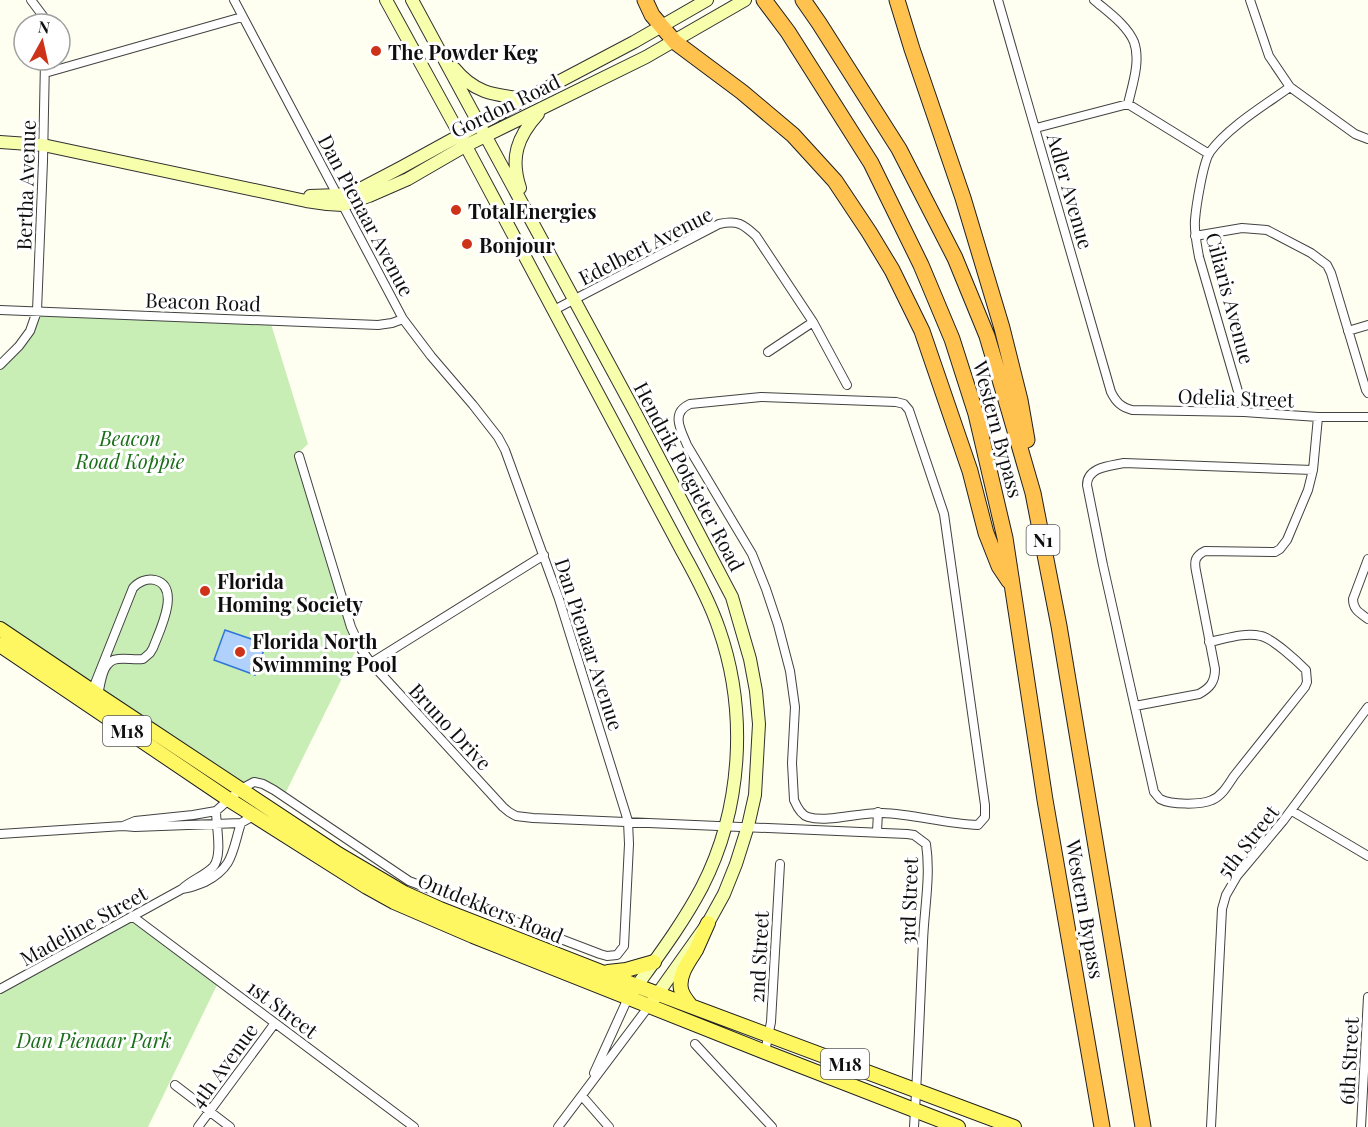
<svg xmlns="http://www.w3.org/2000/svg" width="1368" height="1127" font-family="'Playfair Display',serif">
<rect width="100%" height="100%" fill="#fffff1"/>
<path fill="#c8eeb6" d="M 39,314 L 271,324 L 308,444 L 297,454 L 357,648 L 285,794 L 264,781 L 243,784 L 0,623 L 0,369 L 22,347 Z
M 132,919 L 218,983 L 148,1127 L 0,1127 L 0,993 Z"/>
<path fill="#b0d1fc" stroke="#3075da" stroke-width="1.5" d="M 225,630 L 266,644 L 255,675 L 214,660 Z"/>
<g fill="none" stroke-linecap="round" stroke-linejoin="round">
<defs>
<path id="street" d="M 31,0 L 43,16 L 45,24
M 998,0 L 1111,392 C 1116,402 1121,407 1132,410 L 1244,412 L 1318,417 L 1368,417
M 1094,0 C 1108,12 1127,25 1134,42 C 1141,61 1132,86 1128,104
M 1250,0 L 1269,56 L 1290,87 L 1355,134 L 1368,139
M 45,73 L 242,17
M 1036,128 L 1128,104 L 1209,154
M 1195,236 L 1242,228 L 1267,230 L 1311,253 L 1327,265 L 1331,273 L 1366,390 L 1368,393
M 0,310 L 378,325 L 392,323 L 403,319
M 554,310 L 719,224 C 738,220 743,224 756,236 L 813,322 L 847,385
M 1348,331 L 1368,325
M 768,352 L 813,322
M 0,365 L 19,346 L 30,331 L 37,311 L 43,161 L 45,60
M 761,397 L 896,402 L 904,404 L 909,410 L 944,514 L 985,805 L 985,817 L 978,825 C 945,824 914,814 882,813 C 860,812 828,823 808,817 C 801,815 797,807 794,800 L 792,763 L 795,707 L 790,671 L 778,625 L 766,589 L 752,554 L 687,445 C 681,430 670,413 690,404 Z
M 1244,412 L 1199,257 C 1197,245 1194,232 1195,220 C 1196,207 1203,162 1210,152 C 1228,127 1265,105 1290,87
M 299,456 L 351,627 L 361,649 L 371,663 L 503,807 L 509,812 L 516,816 L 533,818 L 907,834 L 914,835 L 926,844 C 931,876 924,910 923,942 C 920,1003 918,1065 914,1127
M 1368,559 L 1353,599 C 1353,610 1360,613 1368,619
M 1209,642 C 1225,639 1244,632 1261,636 C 1272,638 1297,661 1306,670 L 1307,682 L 1305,687 L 1234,776 C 1228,785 1222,796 1212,800 C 1201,805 1171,805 1160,799 C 1158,797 1156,794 1154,792 L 1103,565 L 1087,485 C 1087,467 1110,466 1124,463 L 1313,470
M 371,663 L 544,555
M 92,691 L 133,588 C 138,582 147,578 155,580 C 182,587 159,632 153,648 L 150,653 L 143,659 C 135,660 126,658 118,659 C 102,660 101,683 98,695
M 1135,706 L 1199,694 C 1210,688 1215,682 1215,669 L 1196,571 C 1194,561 1195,556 1205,551 L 1275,552 L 1280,549 L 1287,540 L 1308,490 L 1313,470 L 1318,417
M 1292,811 L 1368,856
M 123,826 L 135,821 L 193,815 L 216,811 L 241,789 L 254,782 L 263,784 L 274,790 L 409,881 L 600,954 L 607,956 L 617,955 L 624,946 L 629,844 L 628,821 L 559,599 L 505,450 L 498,437 L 473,405 L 431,356 L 403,319 L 234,0
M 877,832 L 878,812
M 0,834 L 123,826 L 135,827 L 241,823 L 255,815
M 182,889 C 191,888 197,885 205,882 C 234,867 232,851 241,823
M 132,916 L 414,1127
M 0,989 L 182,889 C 191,880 204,876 213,867 C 223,856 216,826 216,811
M 695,1044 L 772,1127
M 765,1052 L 771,1022 L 780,864
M 594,1073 L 628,998
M 175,1085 L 230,1127
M 582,1096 L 609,1127
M 198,1127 L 275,1023
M 558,1127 L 649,1006
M 1211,1127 L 1222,909 L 1226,895 L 1237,876 L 1283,821 L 1368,707
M 1361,1127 L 1368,997"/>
<path id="secondary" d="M 386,0 L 460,135 L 682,551 C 696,576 710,602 719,629 C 748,712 742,809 702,887 C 682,925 656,959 631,994
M 412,0 L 636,414 L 732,597 L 750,659 L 756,691 L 759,724 L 755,795 L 748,826 L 736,864 L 724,894 L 708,923 L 649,1006
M 454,68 C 475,94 495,95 526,99
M 0,142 L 43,145 L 306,201 L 327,204 L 343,205 L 369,196 L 408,179 L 465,146 L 646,57 L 745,0
M 520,188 C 510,158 517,137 538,114
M 310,196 L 338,195 L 362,188 L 402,167 L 526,99 L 634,42 L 707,0"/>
<path id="primary" d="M 0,629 L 98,695 L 338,854 L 404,893 L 440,909 L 637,986 L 1014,1127
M 0,645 L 228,799 L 367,887 L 394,902 L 473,936 L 765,1052 L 958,1127
M 608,972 L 626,970 L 654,962
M 691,1006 C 687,1001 682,995 681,989 C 678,975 689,961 696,950 C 700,941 704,932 708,923"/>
<path id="highway" d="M 645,0 L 652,15 L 675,42 L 742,92 L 793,135 L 835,181 L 869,232 L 892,270 L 922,331 L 970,471 L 986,533 L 999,566 L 1009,581
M 764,0 L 788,32 L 871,163 L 921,265 L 952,339 L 976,414 L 1005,538 L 1045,800 L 1102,1127
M 803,0 L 819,23 L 899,149 L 955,258 L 987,336 L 1009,410 L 1033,493 L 1059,626 L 1143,1127
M 897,0 L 912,49 L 963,198 L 1002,328 L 1020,400 L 1027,440"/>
</defs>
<use href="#street" stroke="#424242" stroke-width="10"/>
<use href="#secondary" stroke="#313131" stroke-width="14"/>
<use href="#primary" stroke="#202020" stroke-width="16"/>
<use href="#highway" stroke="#202020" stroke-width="17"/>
<use href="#street" stroke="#fff" stroke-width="8"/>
<use href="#secondary" stroke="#f8ffac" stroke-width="12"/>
<use href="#primary" stroke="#fff761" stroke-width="14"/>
<use href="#highway" stroke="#ffc24f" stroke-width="15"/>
</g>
<g fill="#ce3319" stroke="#fff" stroke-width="2">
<circle cx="376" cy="51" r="6"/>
<circle cx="456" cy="210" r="6"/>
<circle cx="467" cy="244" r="6"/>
<circle cx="205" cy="591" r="6"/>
<circle cx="240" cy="652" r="6"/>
</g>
<g text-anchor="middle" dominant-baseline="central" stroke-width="6" stroke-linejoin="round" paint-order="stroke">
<g fill="#fff" stroke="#575757" stroke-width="1.5">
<rect x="1026.5" y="525" width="33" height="30" rx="4.5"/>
<rect x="103" y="716" width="48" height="30" rx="4.5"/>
<rect x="821" y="1049" width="48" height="30" rx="4.5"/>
</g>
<g font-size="18" font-weight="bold" fill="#0f0f0f">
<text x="1043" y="540">N1</text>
<text x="127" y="731">M18</text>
<text x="845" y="1064">M18</text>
</g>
<g font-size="20" font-weight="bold" fill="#0f0f0f" stroke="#fff" text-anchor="start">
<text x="388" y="51">The Powder Keg</text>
<text x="468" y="210">TotalEnergies</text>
<text x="479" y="244">Bonjour</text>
<text x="217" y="580">Florida<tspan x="217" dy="23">Homing Society</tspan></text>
<text x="252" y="640">Florida North<tspan x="252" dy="23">Swimming Pool</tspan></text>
</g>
<g font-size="20" fill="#0f0f0f" stroke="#fff">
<text transform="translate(505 105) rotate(-26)">Gordon Road</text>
<text transform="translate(25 185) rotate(-88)">Bertha Avenue</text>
<text transform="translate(1071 191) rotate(74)">Adler Avenue</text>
<text transform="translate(367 215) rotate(62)">Dan Pienaar Avenue</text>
<text transform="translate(645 245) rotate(-27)">Edelbert Avenue</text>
<text transform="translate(1231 298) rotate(75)">Ciliaris Avenue</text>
<text transform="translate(203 301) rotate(2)">Beacon Road</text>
<text transform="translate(1236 397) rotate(2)">Odelia Street</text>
<text transform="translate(999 429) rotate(75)">Western Bypass</text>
<text transform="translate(690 476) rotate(62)">Hendrik Potgieter Road</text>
<text transform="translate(590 644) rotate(72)">Dan Pienaar Avenue</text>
<text transform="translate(451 726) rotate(47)">Bruno Drive</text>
<text transform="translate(1247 841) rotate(-52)">5th Street</text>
<text transform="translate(908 901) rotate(-88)">3rd Street</text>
<text transform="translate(491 907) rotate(22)">Ontdekkers Road</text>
<text transform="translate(1086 909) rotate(80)">Western Bypass</text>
<text transform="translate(83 925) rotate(-29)">Madeline Street</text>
<text transform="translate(758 957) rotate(-87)">2nd Street</text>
<text transform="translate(283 1008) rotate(37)">1st Street</text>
<text transform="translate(1348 1061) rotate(-87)">6th Street</text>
<text transform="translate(223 1065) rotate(-54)">4th Avenue</text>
</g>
<g font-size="20" font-style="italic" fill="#196e18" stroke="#fff">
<text x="130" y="437">Beacon<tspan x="130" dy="23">Road Koppie</tspan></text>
<text x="94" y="1039">Dan Pienaar Park</text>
</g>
</g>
<g transform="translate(42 42) rotate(8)"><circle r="28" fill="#ffffff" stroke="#9f9f9f" stroke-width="1.5"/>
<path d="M0-4.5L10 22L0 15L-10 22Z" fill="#ce3319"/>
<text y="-9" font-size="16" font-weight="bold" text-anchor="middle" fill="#0f0f0f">N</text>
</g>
</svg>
